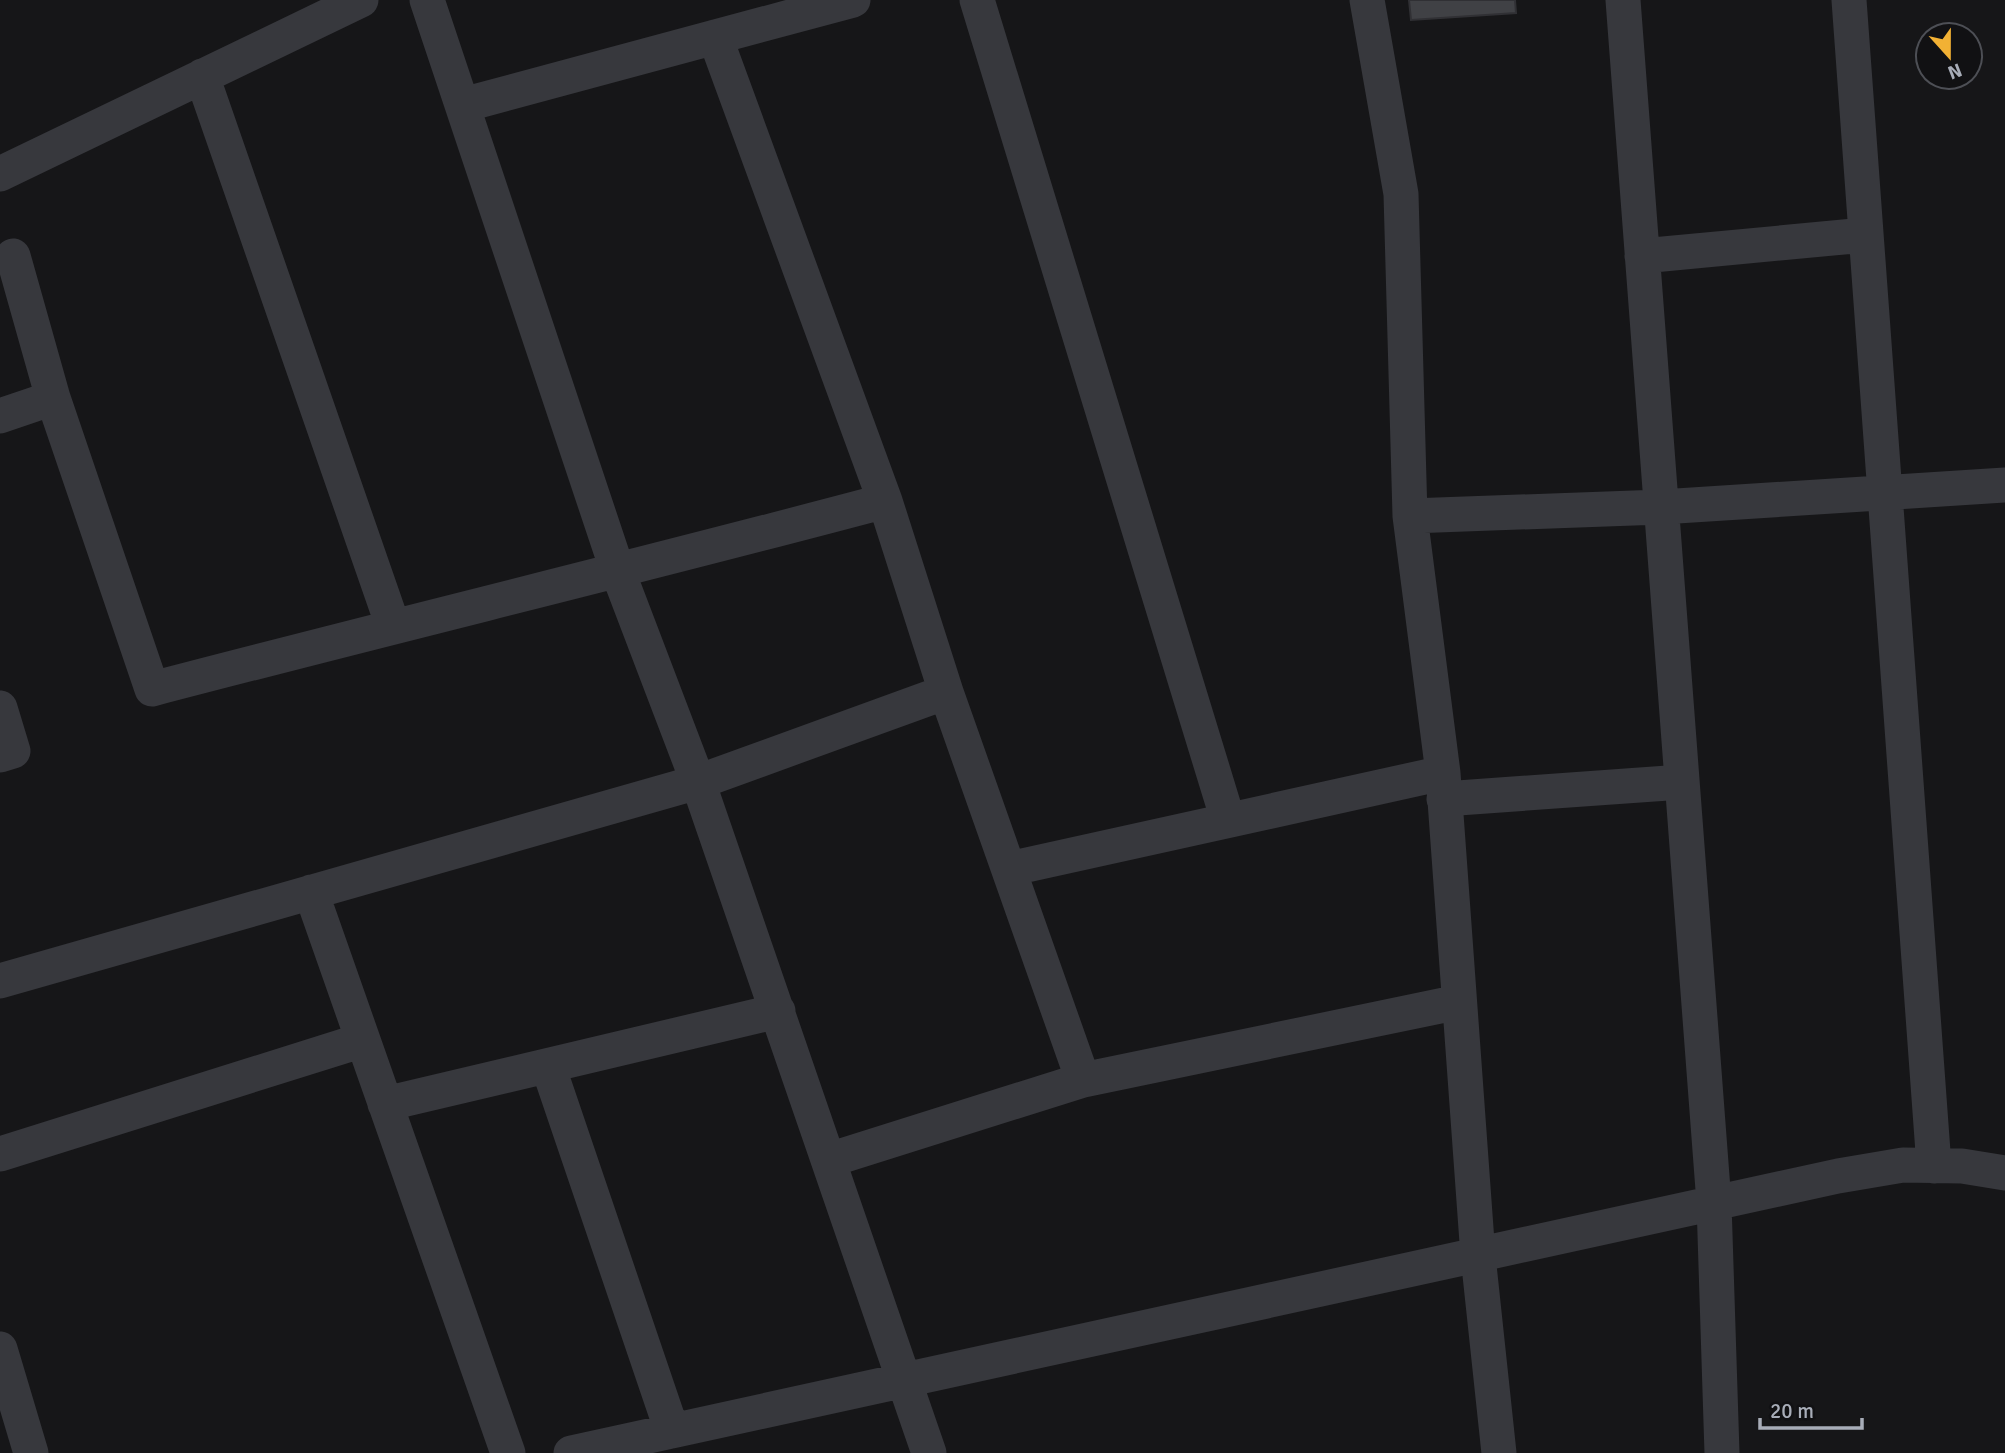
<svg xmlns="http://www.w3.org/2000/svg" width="2005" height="1453" font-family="Signika,sans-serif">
<rect width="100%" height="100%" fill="#161618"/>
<path fill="#404145" stroke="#303034" stroke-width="2" d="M 1409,0 L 1515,0 L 1516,13 L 1411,20 Z"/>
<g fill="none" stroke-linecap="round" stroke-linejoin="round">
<path stroke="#37383d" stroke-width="35" d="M 427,0 L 618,572 L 698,782 L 929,1453
M 977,0 L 1228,820
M 1367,0 L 1401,194 L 1410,516 L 1443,773 L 1478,1256 L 1499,1453
M 1623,0 L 1714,1203 L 1722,1453
M 1849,0 L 1934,1166
M 715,37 L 885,501 L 946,692 L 1083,1080 L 829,1160
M 202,76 L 393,626
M 463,105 L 853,0
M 0,174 L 361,0
M 13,256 L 53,398 L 152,689 C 396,625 641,566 885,501
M 1642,256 L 1865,235
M 0,416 L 53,398
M 1410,516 L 1661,507 L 2005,485
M 0,708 L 13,751 L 0,755
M 1444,799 L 1682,782
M 1009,869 L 1443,773
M 311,892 L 508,1453
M 0,981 L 698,782 L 946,692
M 548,1066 L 672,1431
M 1083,1080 L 1459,1002
M 385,1104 L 778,1011
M 0,1154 L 363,1040
M 0,1349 L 31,1453
M 571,1453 L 1838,1176 L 1903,1165 L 1962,1166 L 2005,1173"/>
</g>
<g transform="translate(1949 56) rotate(159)"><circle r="33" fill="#111113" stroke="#4d4f55" stroke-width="2"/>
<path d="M0-5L12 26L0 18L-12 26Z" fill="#f2b134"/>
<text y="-10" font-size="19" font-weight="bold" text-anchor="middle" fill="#a8adb8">N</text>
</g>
<path d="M1760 1418v10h102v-10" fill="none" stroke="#a8adb8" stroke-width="3.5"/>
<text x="1770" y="1418" font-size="21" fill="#a8adb8" stroke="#111113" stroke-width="5" paint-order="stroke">20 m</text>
</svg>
